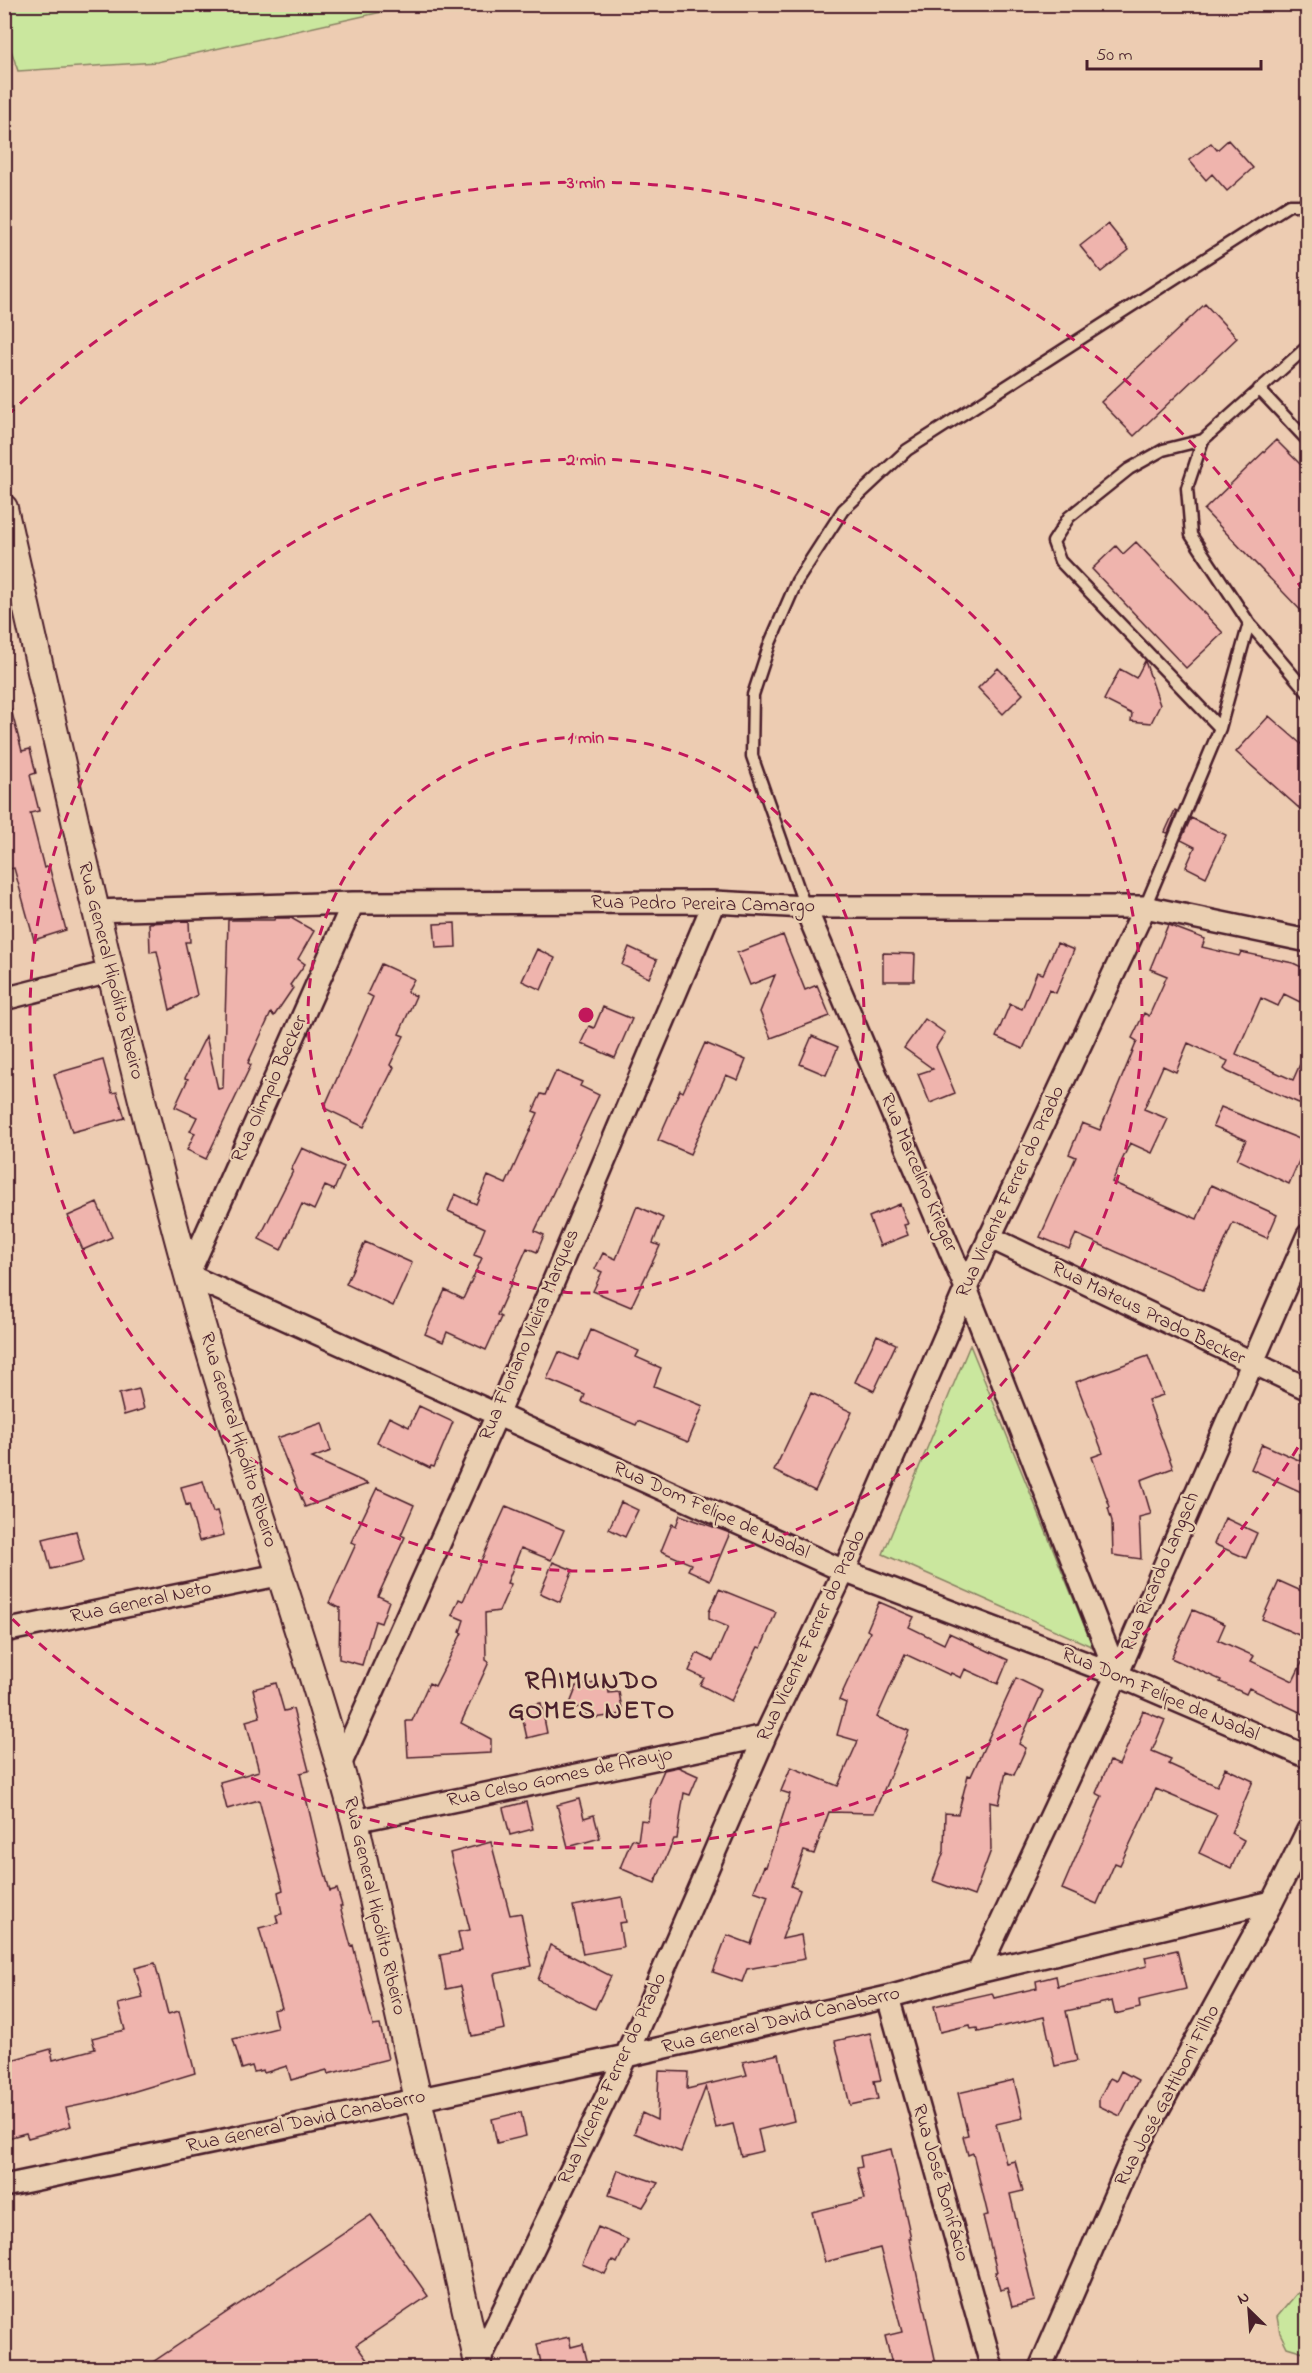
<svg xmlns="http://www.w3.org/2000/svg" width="1312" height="2373" font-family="'Indie Flower',sans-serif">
<rect width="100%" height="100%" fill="#edccb2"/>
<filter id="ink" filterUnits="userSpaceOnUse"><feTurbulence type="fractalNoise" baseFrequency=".0167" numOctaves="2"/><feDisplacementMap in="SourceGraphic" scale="12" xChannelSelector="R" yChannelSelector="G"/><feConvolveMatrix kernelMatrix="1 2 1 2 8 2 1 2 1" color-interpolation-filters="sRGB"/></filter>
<g filter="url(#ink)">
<path fill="#cae79e" stroke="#8a8364" stroke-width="1.5" d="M 4,5 L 5,4 L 413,5 L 157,62 L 18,71 L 5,32 Z
M 970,1345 L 1093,1647 L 883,1554 Z
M 1307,2288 L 1307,2287 L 1307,2353 L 1287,2347 L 1280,2333 L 1277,2317 L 1299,2291 Z"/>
<path fill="#efb4ad" stroke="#4a1f2b" stroke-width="1.5" d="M 1228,140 L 1253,168 L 1227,191 L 1212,174 L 1206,180 L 1189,160 L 1211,143 L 1217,150 Z
M 1108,224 L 1129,250 L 1101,272 L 1080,246 Z
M 1205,304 L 1237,338 L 1134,436 L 1101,402 Z
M 1276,440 L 1308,472 L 1308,618 L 1204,510 Z
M 1136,542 L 1223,633 L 1186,668 L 1092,569 L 1116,546 L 1123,554 Z
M 1145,661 L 1160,705 L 1151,723 L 1131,721 L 1132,714 L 1104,700 L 1120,669 L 1136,678 Z
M 998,668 L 1023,694 L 1003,714 L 978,688 Z
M 4,709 L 11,709 L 22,751 L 30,749 L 36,773 L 30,775 L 39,811 L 30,813 L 44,868 L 49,866 L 66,930 L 34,940 L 14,868 L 4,870 Z
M 1269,716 L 1308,750 L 1308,816 L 1236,752 Z
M 1175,810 L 1177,811 L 1168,833 L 1165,832 Z
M 1191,818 L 1226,835 L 1206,877 L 1186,867 L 1195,847 L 1181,840 Z
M 275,918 L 291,918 L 314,931 L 298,959 L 305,964 L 290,985 L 293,988 L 274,1016 L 271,1013 L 248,1063 L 251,1065 L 206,1159 L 187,1150 L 195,1133 L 190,1131 L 197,1117 L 175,1107 L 188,1079 L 185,1078 L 206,1036 L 218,1089 L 223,1088 L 228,920 L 274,920 Z
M 189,921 L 190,942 L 185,942 L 197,995 L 170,1010 L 157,951 L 150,952 L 149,923 Z
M 455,923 L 456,947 L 436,948 L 434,924 Z
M 1168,925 L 1205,939 L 1202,947 L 1239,956 L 1241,952 L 1293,963 L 1308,970 L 1308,985 L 1300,1002 L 1284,994 L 1278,1006 L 1261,998 L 1236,1054 L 1293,1080 L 1308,1046 L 1308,1107 L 1228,1072 L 1224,1069 L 1228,1061 L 1188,1043 L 1176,1072 L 1163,1066 L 1144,1109 L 1168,1119 L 1152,1153 L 1130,1143 L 1112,1182 L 1197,1219 L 1211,1185 L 1277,1215 L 1267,1238 L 1233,1223 L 1203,1290 L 1076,1234 L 1069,1249 L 1040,1237 L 1076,1157 L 1069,1154 L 1082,1123 L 1100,1130 L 1137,1041 L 1132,1038 L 1144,1013 L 1149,1016 L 1167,976 L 1150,969 Z
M 783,935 L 805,990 L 817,985 L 830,1016 L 771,1038 L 760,1012 L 775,975 L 750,985 L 737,953 Z
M 1057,943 L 1074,950 L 1056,993 L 1049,990 L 1023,1049 L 996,1037 L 1010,1004 L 1022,1009 L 1037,972 L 1043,974 Z
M 629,947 L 657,960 L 649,978 L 622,965 Z
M 537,949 L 555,958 L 541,990 L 522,981 Z
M 883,953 L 915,954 L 914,981 L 883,981 Z
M 381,964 L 414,979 L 407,992 L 416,996 L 399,1034 L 404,1036 L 390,1065 L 394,1067 L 364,1127 L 324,1108 L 373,997 L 367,994 Z
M 603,1007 L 632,1019 L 615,1058 L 581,1043 L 589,1026 L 594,1028 Z
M 925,1019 L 945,1033 L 936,1047 L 955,1093 L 930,1103 L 918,1074 L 933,1069 L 904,1048 Z
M 812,1036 L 838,1047 L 826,1075 L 800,1064 Z
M 705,1043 L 746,1060 L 738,1080 L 726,1075 L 690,1154 L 658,1140 L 680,1090 L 683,1092 Z
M 103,1060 L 112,1093 L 117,1092 L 125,1118 L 72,1132 L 54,1074 Z
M 556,1071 L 582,1082 L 580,1086 L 599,1095 L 535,1231 L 544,1235 L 537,1252 L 527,1248 L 497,1315 L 501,1317 L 486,1350 L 447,1332 L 443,1342 L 425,1334 L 445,1290 L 463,1299 L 482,1258 L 474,1255 L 485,1228 L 448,1211 L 455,1194 L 476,1204 L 488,1176 L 506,1184 L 538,1113 L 533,1111 L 541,1094 L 545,1095 Z
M 1221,1107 L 1307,1142 L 1289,1184 L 1237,1159 L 1246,1140 L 1213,1126 Z
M 302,1148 L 344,1167 L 334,1190 L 325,1186 L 314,1210 L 302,1204 L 281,1250 L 259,1239 L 293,1171 L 291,1170 Z
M 97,1203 L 112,1237 L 83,1250 L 68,1216 Z
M 900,1204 L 908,1224 L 904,1225 L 908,1235 L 880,1246 L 869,1217 Z
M 637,1206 L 663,1218 L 653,1243 L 660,1246 L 631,1307 L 593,1291 L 602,1272 L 595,1269 L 603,1253 L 616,1259 Z
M 365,1242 L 412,1263 L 393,1306 L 346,1284 Z
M 591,1330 L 639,1351 L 636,1357 L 661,1368 L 654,1386 L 703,1406 L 688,1442 L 638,1421 L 636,1425 L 582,1402 L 585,1395 L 547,1379 L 559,1352 L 578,1360 Z
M 877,1335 L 896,1344 L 874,1391 L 855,1382 Z
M 1148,1356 L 1163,1395 L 1148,1400 L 1173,1468 L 1141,1480 L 1151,1514 L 1139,1517 L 1141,1559 L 1113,1555 L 1112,1521 L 1108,1508 L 1110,1507 L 1092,1457 L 1103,1453 L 1076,1382 Z
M 139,1389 L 144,1409 L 124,1415 L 119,1394 Z
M 811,1393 L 852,1412 L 815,1491 L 774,1471 Z
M 419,1406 L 453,1422 L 434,1467 L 431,1466 L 430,1468 L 377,1442 L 389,1417 L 409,1427 Z
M 322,1423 L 331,1451 L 312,1458 L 368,1484 L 305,1507 L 277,1438 Z
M 1262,1444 L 1308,1464 L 1308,1495 L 1251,1469 Z
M 203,1481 L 213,1512 L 217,1511 L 224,1535 L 199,1541 L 189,1504 L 186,1505 L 181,1487 Z
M 377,1488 L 414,1505 L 401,1535 L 405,1537 L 378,1596 L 389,1601 L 381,1623 L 375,1621 L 362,1665 L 339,1659 L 340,1608 L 329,1603 L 356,1544 L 351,1542 Z
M 621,1502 L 638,1510 L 625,1537 L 609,1529 Z
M 506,1506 L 564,1530 L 551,1560 L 521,1548 L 507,1583 L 511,1584 L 499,1611 L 485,1613 L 486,1660 L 489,1662 L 461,1723 L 491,1739 L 491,1753 L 408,1757 L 406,1721 L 412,1721 L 429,1683 L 435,1686 L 462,1633 L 460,1632 L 464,1620 L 452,1615 L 459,1599 L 463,1601 Z
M 680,1515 L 730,1533 L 710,1580 L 688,1570 L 691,1564 L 661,1551 L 672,1524 L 676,1526 Z
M 1225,1518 L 1257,1533 L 1246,1558 L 1214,1544 Z
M 76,1531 L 84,1561 L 51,1569 L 43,1539 Z
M 553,1562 L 573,1570 L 560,1602 L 540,1593 Z
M 1279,1581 L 1308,1594 L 1308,1639 L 1262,1619 Z
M 719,1589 L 776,1612 L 761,1648 L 758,1647 L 731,1701 L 700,1685 L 704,1678 L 689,1671 L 697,1653 L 713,1661 L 728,1627 L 709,1619 L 709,1612 Z
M 879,1602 L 914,1617 L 909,1627 L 944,1644 L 949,1633 L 1008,1660 L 998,1684 L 965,1669 L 961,1678 L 951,1673 L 950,1675 L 905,1654 L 877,1717 L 909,1731 L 874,1813 L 829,1812 L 814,1854 L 804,1851 L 791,1886 L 800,1890 L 782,1939 L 801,1935 L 805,1959 L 747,1969 L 742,1982 L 713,1972 L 727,1935 L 751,1944 L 768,1896 L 754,1891 L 764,1866 L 766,1867 L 790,1794 L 781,1791 L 791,1767 L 838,1786 L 858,1741 L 837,1735 L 846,1703 L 839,1700 L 870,1632 L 867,1630 Z
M 1193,1610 L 1225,1624 L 1218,1640 L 1254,1656 L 1251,1661 L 1293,1681 L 1308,1650 L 1308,1716 L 1249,1688 L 1246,1694 L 1220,1682 L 1221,1680 L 1171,1658 Z
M 1016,1678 L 1043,1691 L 1019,1744 L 1026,1748 L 1014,1775 L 1006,1772 L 999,1804 L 990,1802 L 991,1850 L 974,1896 L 933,1881 L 944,1851 L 945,1813 L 958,1814 L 968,1775 L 971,1776 Z
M 607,1681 L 609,1693 L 619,1692 L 623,1714 L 587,1719 L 585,1706 L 568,1709 L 577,1686 Z
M 276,1683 L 284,1711 L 293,1709 L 309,1771 L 300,1773 L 320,1856 L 330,1891 L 337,1889 L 342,1906 L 340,1906 L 351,1946 L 353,1945 L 373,2026 L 380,2025 L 388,2059 L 328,2074 L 327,2070 L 291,2080 L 287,2066 L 264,2073 L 263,2070 L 254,2072 L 252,2066 L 242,2069 L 233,2039 L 277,2028 L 273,2010 L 282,2008 L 259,1928 L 278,1923 L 276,1915 L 282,1914 L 278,1892 L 283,1890 L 259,1800 L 227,1809 L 220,1782 L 259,1771 L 246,1721 L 260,1717 L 253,1689 Z
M 541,1703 L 547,1733 L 527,1738 L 520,1707 Z
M 1143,1711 L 1165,1720 L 1152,1751 L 1171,1759 L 1169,1764 L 1217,1786 L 1225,1768 L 1253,1781 L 1231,1833 L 1244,1840 L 1231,1868 L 1199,1853 L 1217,1815 L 1156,1789 L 1120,1865 L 1115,1863 L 1097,1904 L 1062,1889 L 1102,1796 L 1096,1793 L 1110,1761 L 1119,1765 Z
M 678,1767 L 698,1776 L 690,1795 L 684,1793 L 677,1839 L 674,1839 L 655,1883 L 620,1868 L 632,1839 L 638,1841 L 641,1820 L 648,1821 L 651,1800 L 664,1770 Z
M 579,1799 L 584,1818 L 594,1815 L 600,1838 L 568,1847 L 557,1805 Z
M 526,1802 L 533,1829 L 510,1835 L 503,1808 Z
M 491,1842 L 510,1915 L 521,1913 L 532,1966 L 494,1974 L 505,2029 L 472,2036 L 461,1986 L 446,1989 L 440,1955 L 462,1951 L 458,1932 L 470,1930 L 450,1853 Z
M 622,1897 L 626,1922 L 619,1923 L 623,1947 L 583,1954 L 573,1906 Z
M 550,1945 L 611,1976 L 595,2009 L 538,1980 Z
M 1177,1950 L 1186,1989 L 1139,2000 L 1140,2008 L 1115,2014 L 1112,2001 L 1066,2011 L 1077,2061 L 1055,2066 L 1044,2017 L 978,2032 L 977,2028 L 971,2029 L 970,2025 L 940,2032 L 934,2006 L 992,1993 L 994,1998 L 1037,1988 L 1036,1981 L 1056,1976 L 1058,1986 L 1106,1976 L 1147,1966 L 1145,1957 Z
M 155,1963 L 168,2014 L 179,2011 L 195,2073 L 109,2099 L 66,2108 L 71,2126 L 28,2138 L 26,2133 L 4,2139 L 4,2062 L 51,2049 L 53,2060 L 95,2049 L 92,2038 L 125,2030 L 118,2004 L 143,1998 L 135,1968 Z
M 870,2033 L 881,2080 L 874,2081 L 878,2099 L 850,2105 L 835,2041 Z
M 779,2054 L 794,2121 L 758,2130 L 763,2151 L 741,2156 L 733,2124 L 716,2128 L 706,2086 L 681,2152 L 634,2133 L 642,2113 L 657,2120 L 659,2071 L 688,2072 L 687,2089 L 747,2075 L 743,2062 Z
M 1121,2071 L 1138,2080 L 1120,2116 L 1099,2106 L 1099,2099 L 1110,2078 L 1116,2081 Z
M 1014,2080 L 1023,2118 L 996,2124 L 1006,2163 L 1015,2161 L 1023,2191 L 1010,2194 L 1035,2301 L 1012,2307 L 1007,2288 L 1000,2290 L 995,2272 L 997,2272 L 983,2216 L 988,2215 L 973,2153 L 968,2155 L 963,2136 L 968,2135 L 958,2093 Z
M 521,2112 L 526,2136 L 497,2143 L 492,2119 Z
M 891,2149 L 911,2238 L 909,2238 L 937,2368 L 893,2368 L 885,2336 L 902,2332 L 880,2248 L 825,2262 L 812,2212 L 865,2199 L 857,2168 L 862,2167 L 860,2156 Z
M 618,2170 L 658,2183 L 643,2207 L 609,2195 Z
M 371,2215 L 428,2296 L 356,2345 L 373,2368 L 144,2368 Z
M 598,2227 L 628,2240 L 617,2263 L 612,2260 L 605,2274 L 582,2264 Z
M 569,2337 L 571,2347 L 583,2344 L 589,2368 L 542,2368 L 537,2344 Z"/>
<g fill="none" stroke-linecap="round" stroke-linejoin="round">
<defs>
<path id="service" d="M 1259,389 L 1308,441
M 1203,440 L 1163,450 L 1129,469 L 1069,517 L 1053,542 L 1060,561 L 1220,728
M 1249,623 L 1308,693
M 805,907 L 752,756 L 753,695 L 770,643 L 797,581 L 843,510 L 907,450 L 1289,205 L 1308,205
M 1145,907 L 1220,728 L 1249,623 L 1191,535 L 1187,488 L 1203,440 L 1308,346"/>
<path id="minor" d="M 353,903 L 188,1275 L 844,1571 L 1117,1675 L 1308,1757
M 805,907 L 966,1288 L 1117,1675
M 94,911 L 353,903 L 714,902 L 805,907 L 1145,907 L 1308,941
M 4,999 L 109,972
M 989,1237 L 1308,1389
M 4,1631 L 278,1575
M 340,1765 L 497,1415 L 714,902
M 355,1821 L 765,1736
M 978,1972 L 1117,1675 L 1308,1235
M 888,1997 L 992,2368
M 4,2186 L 626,2056 L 888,1997 L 978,1972 L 1272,1902
M 478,2363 L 626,2056 L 765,1736 L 844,1571 L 966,1288 L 1145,907
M 1040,2368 L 1131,2159 L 1272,1902 L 1308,1830"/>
<path id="tertiary" d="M 4,508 C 62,764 118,1019 187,1272 C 237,1456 305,1636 355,1821 L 479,2368"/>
</defs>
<use href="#service" stroke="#4a1f2b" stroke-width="15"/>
<use href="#minor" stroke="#4a1f2b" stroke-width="26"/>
<use href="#tertiary" stroke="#4a1f2b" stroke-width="30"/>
<use href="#service" stroke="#eacfb1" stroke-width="10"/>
<use href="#minor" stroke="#eacfb1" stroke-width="21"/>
<use href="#tertiary" stroke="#eacfb1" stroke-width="26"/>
</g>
</g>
<g fill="none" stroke="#c2185b" stroke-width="3" stroke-dasharray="10 8">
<circle cx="586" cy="1015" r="278"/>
<circle cx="586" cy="1015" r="556"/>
<path d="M1307 1432A833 833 0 0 1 7 1614M7 416A833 833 0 0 1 1307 598"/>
</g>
<g text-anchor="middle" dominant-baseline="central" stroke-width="4.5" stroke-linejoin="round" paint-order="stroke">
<g font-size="20" fill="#4a1f2b" stroke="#eacfb1">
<text transform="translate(703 905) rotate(1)">Rua Pedro Pereira Camargo</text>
<text transform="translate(110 971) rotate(76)">Rua General Hipólito Ribeiro</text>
<text transform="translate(270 1089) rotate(-66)">Rua Olimpio Becker</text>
<text transform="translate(918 1173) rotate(67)">Rua Marcelino Krieger</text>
<text transform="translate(1011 1192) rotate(-65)">Rua Vicente Ferrer do Prado</text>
<text transform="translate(1148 1314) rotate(26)">Rua Mateus Prado Becker</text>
<text transform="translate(530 1335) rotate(-67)">Rua Floriano Vieira Marques</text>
<text transform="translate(238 1440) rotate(73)">Rua General Hipólito Ribeiro</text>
<text transform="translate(711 1511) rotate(24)">Rua Dom Felipe de Nadal</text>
<text transform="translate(1161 1572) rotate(-67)">Rua Ricardo Langsch</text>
<text transform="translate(141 1603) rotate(-12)">Rua General Neto</text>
<text transform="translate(812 1636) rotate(-65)">Rua Vicente Ferrer do Prado</text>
<text transform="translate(1160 1695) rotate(23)">Rua Dom Felipe de Nadal</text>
<text transform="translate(560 1778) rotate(-12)">Rua Celso Gomes de Araujo</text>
<text transform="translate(374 1906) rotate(77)">Rua General Hipólito Ribeiro</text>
<text transform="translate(781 2021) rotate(-13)">Rua General David Canabarro</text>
<text transform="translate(613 2079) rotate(-65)">Rua Vicente Ferrer do Prado</text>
<text transform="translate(1168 2096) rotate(-62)">Rua José Gattiboni Filho</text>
<text transform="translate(306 2122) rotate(-12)">Rua General David Canabarro</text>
<text transform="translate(940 2183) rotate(74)">Rua José Bonifácio</text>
</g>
<g font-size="26" font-weight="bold" letter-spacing="1.5" fill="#4a1f2b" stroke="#eacfb1">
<text x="592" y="1682">RAIMUNDO<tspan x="592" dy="30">GOMES NETO</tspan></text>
</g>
</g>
<circle cx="586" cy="1015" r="9" fill="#c2185b" stroke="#eacfb1" stroke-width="3"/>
<g font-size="18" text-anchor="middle" font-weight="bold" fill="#c2185b" stroke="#eacfb1" stroke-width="4.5" stroke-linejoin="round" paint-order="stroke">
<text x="586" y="188">3 min</text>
<text x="586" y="465">2 min</text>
<text x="586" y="743">1 min</text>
</g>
<rect width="1312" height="2373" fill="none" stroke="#eacfb1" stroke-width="24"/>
<rect x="12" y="12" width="1288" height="2349" fill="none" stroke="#4a1f2b" stroke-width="2" filter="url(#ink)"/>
<g transform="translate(1249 2310) rotate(335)" stroke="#eacfb1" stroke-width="4.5" paint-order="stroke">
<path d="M0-4.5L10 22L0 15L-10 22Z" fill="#4a1f2b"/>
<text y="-9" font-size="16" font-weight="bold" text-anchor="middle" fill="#4a1f2b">N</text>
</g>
<path d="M1087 60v9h174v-9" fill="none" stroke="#4a1f2b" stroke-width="3"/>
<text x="1096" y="60" font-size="18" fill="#4a1f2b" stroke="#eacfb1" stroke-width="4.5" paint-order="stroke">50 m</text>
</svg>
